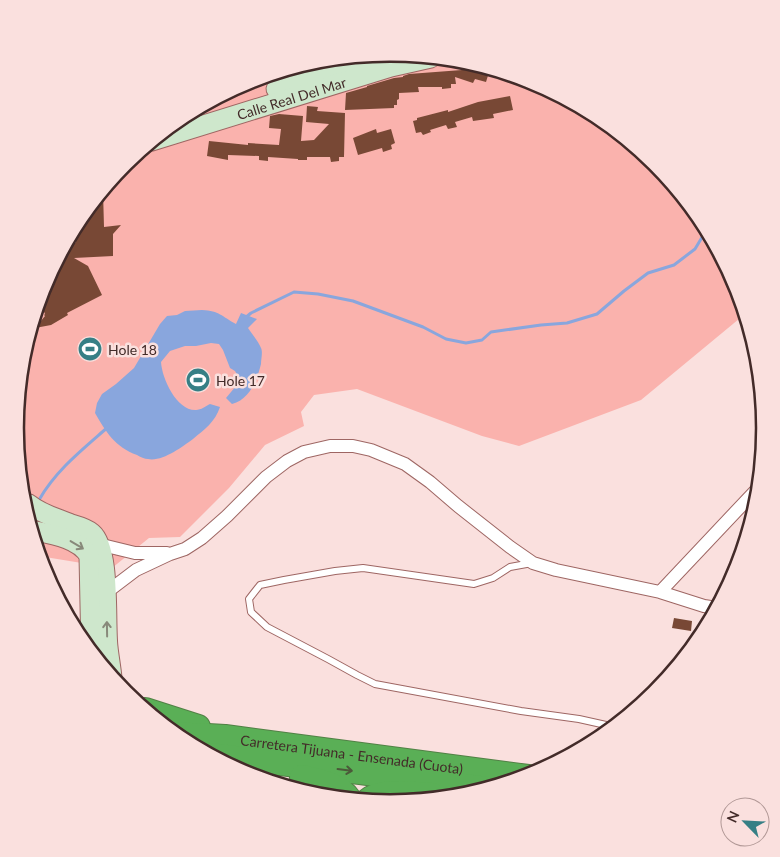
<svg xmlns="http://www.w3.org/2000/svg" width="780" height="857" font-family="Lato,sans-serif">
<rect width="100%" height="100%" fill="#fae0de"/>
<path fill="#fab2ad" d="M 390,54 L 463,61 L 534,82 L 599,117 L 655,164 L 702,220 L 737,285 L 745,314 L 641,400 L 519,446 L 482,436 L 357,389 L 314,395 L 301,412 L 304,426 L 265,445 L 229,488 L 180,537 L 149,538 L 112,568 L 39,556 L 22,501 L 15,428 L 22,355 L 44,285 L 78,220 L 125,163 L 182,117 L 247,82 L 317,61 Z"/>
<path fill="#89a6dd" d="M 202,310 C 220,311 221,316 236,324 L 241,313 L 257,319 L 248,328 C 251,333 259,342 261,348 C 263,352 261,359 261,364 C 257,380 250,399 232,404 L 226,398 L 236,386 L 239,378 L 235,371 L 230,368 L 223,350 L 219,344 L 211,343 L 196,346 L 185,346 L 170,351 L 161,362 C 162,379 177,411 196,410 C 201,410 206,406 210,404 L 220,407 C 215,422 205,429 193,439 C 182,447 162,462 148,459 C 145,459 140,457 137,455 C 115,447 106,432 95,413 L 97,403 L 102,394 L 116,384 L 134,368 L 160,324 L 167,316 L 177,315 L 185,311 Z"/>
<g fill="none" stroke-linecap="round" stroke-linejoin="round">
<path stroke="#89a6dd" stroke-width="3" d="M 245,318 L 251,313 L 294,292 L 318,294 L 353,301 L 423,327 L 446,339 L 466,343 L 482,340 L 491,332 L 541,325 L 567,323 L 597,314 L 624,291 L 648,273 L 674,265 L 695,249 L 707,229
M 39,500 C 56,470 83,449 108,427
M 41,561 L 43,572"/>
</g>
<path fill="#784835" d="M 465,61 L 490,69 L 486,82 L 475,79 L 473,83 L 455,77 L 456,84 L 451,84 L 451,88 L 442,89 L 442,87 L 418,87 L 419,92 L 399,93 L 399,99 L 397,100 L 397,105 L 394,105 L 394,108 L 345,110 L 346,93 L 367,87 L 367,86 L 394,78 L 403,77 L 403,76 L 409,74 L 462,70 Z
M 510,96 L 513,110 L 493,114 L 494,118 L 473,121 L 472,117 L 455,122 L 457,127 L 448,129 L 446,125 L 430,130 L 431,132 L 423,135 L 421,132 L 416,133 L 413,121 L 417,120 L 417,118 L 448,110 L 448,112 L 478,102 Z
M 307,106 L 318,107 L 317,111 L 345,113 L 344,157 L 339,157 L 339,161 L 331,162 L 330,157 L 307,157 L 307,160 L 298,160 L 298,159 L 268,157 L 268,161 L 259,160 L 259,156 L 228,155 L 228,160 L 207,156 L 209,141 L 248,145 L 248,143 L 279,145 L 281,129 L 269,128 L 270,116 L 279,114 L 303,116 L 301,141 L 314,140 L 329,124 L 306,122 Z
M 376,129 L 377,133 L 391,129 L 395,143 L 391,145 L 392,149 L 383,152 L 382,148 L 358,155 L 353,138 Z
M 103,191 L 104,227 L 121,225 L 113,234 L 113,256 L 74,258 L 88,266 L 102,295 L 67,313 L 68,315 L 51,325 L 35,328 L 45,316 L 44,315 L 45,314 L 39,301 L 43,288 L 52,283 L 49,276 L 64,247 L 69,247 L 72,241 L 76,243 L 74,227 L 78,220 Z
M 674,618 L 692,621 L 691,631 L 672,628 Z"/>
<g fill="none" stroke-linecap="round" stroke-linejoin="round">
<defs>
<path id="lane" d="M 66,243 L 68,239
M 532,563 L 510,567 L 493,578 L 474,584 L 363,568 L 335,571 L 284,580 L 260,585 L 249,599 L 251,612 L 267,627 L 328,659 L 357,675 L 375,684 L 521,711 L 579,719 L 615,727"/>
<path id="street" d="M 98,544 L 135,553 L 167,553
M 107,592 L 136,570 L 170,554 L 185,549 L 202,538 L 227,516 L 266,477 L 287,461 L 304,452 L 330,446 L 353,446 L 371,450 L 405,464 L 430,482 L 458,506 L 510,547 L 533,563 L 556,570 L 660,592 L 704,606 L 717,608
M 660,592 L 759,487"/>
<g id="secondary">
<path d="M 276,89 L 343,68 L 363,59 L 381,54"/>
<path id="s1" d="M 152,141 L 391,67 L 431,58"/>
<path d="M 29,504 C 41,514 57,518 71,524 C 78,526 86,528 92,533 C 111,549 105,623 108,647 C 109,657 111,667 112,678"/>
<path d="M 31,530 C 50,534 79,538 89,556 L 91,653"/>
</g>
<g id="highway">
<path d="M 145,710 L 198,727"/>
<path id="s2" d="M 174,734 L 225,737 L 528,777"/>
<path d="M 209,755 L 360,772 L 487,789"/>
<path d="M 302,777 C 320,781 339,784 350,800"/>
<path d="M 367,801 C 381,789 414,794 432,795"/>
</g>
</defs>
<use href="#lane" stroke="#9e6663" stroke-width="8"/>
<use href="#street" stroke="#9e6663" stroke-width="14"/>
<use href="#secondary" stroke="#9e6663" stroke-width="21"/>
<use href="#highway" stroke="#528146" stroke-width="26"/>
<use href="#lane" stroke="#fff" stroke-width="6"/>
<use href="#street" stroke="#fff" stroke-width="12"/>
<use href="#secondary" stroke="#cee7cc" stroke-width="19"/>
<use href="#highway" stroke="#5aaf56" stroke-width="24"/>
</g>
<defs><path id="oneway-shaft" d="M-6 0H5M1.5-3L5.5 0L1.5 3" fill="none" stroke-width="1.6" stroke-linecap="round" stroke-linejoin="round" transform="scale(1.25)"/></defs>
<g stroke="#88897a">
<use href="#oneway-shaft" transform="translate(77 545) rotate(31)"/>
<use href="#oneway-shaft" transform="translate(107 629) rotate(-91)"/>
</g>
<use stroke="#4b5939" href="#oneway-shaft" transform="translate(345 770) rotate(7)"/>
<defs>
<symbol id="stadium-disc" viewBox="-11 -11 22 22"><circle r="9.5" fill="#367f85" stroke="#fae0de"/><path d="M0-5a6.5 5 0 1 0 0 10a6.5 5 0 1 0 0-10ZM-3.5-1.8h7v3.6h-7Z" fill="#fff"/></symbol>
</defs>
<g fill-rule="evenodd">
<use href="#stadium-disc" x="76" y="335" width="28" height="28"/>
<use href="#stadium-disc" x="184" y="366" width="28" height="28"/>
</g>
<g text-anchor="middle" dominant-baseline="central" stroke-width="5" stroke-linejoin="round" paint-order="stroke">
<g font-size="14" fill="#432b29" stroke="#fae0de">
<text stroke="none"><textPath href="#s1" startOffset="146">Calle Real Del Mar</textPath></text>
<text stroke="none"><textPath href="#s2" startOffset="179">Carretera Tijuana - Ensenada (Cuota)</textPath></text>
</g>
<g font-size="14" fill="#432b29" stroke="#fae0de" text-anchor="start">
<text x="108" y="349">Hole 18</text>
<text x="216" y="380">Hole 17</text>
</g>
</g>
<path d="M0 0H780V857H0ZM24 428a366 366 0 1 1 732 0a366 366 0 1 1-732 0Z" fill="#fae0de" fill-rule="evenodd"/>
<path fill="none" stroke="#432b29" stroke-width="2.5" d="M24 428a366 366 0 1 1 732 0a366 366 0 1 1-732 0Z"/>
<g transform="translate(745 822) rotate(294)"><circle r="24" fill="#fae0de" stroke="#b19896"/>
<path d="M0-4L9 19L0 12L-9 19Z" fill="#367f85"/>
<text y="-8" font-size="14" font-weight="bold" text-anchor="middle" fill="#432b29">N</text>
</g>
</svg>
